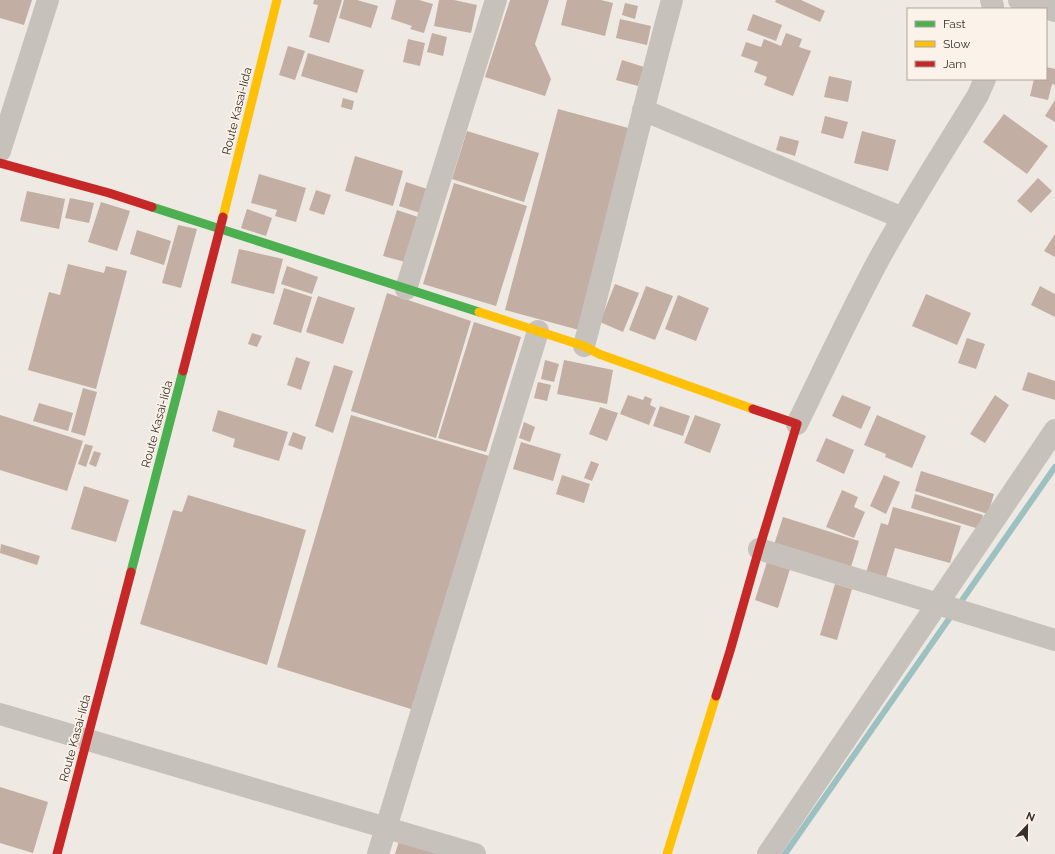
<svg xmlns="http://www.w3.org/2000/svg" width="1055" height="854" font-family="Raleway,sans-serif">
<rect width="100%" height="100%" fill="#eee9e2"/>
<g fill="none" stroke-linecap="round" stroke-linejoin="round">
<path stroke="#9dc0c0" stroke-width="6" d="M 785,854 L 1055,467"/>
</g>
<path fill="#c3aea3" d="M 0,0 L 32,0 L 24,25 L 0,18 Z
M 314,0 L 342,0 L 329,43 L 309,37 L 318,5 L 313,4 Z
M 344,0 L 357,0 L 378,6 L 371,28 L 339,18 Z
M 396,0 L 419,0 L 433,4 L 424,33 L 410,29 L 412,26 L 391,19 Z
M 439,0 L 454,0 L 477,5 L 471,33 L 434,26 Z
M 510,0 L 549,0 L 535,44 L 551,79 L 545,96 L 485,77 Z
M 567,0 L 601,0 L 613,3 L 605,36 L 561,25 Z
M 776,0 L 801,0 L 825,11 L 820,22 L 775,2 Z
M 625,3 L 638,6 L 635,19 L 622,15 Z
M 753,14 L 782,25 L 776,41 L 747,30 Z
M 620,19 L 651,26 L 647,45 L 616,38 Z
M 432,33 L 447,37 L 443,56 L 427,52 Z
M 786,33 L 802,39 L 799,47 L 811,51 L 793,96 L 764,85 L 767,77 L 754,72 L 758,62 L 741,56 L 746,42 L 761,47 L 764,39 L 781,46 Z
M 408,39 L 425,43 L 420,66 L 403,62 Z
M 288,46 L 305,51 L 295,80 L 279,75 Z
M 308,53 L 364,70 L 357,93 L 301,76 Z
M 622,60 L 644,67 L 638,86 L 616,80 Z
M 1046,67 L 1055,69 L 1055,85 L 1052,84 L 1048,100 L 1030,96 L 1034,79 L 1046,79 Z
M 829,76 L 852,81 L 848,102 L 824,97 Z
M 343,98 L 354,101 L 352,110 L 341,107 Z
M 1055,100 L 1055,122 L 1045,116 Z
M 558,109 L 632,129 L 579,330 L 505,310 Z
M 1004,114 L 1048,146 L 1027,174 L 983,142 Z
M 825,116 L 848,122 L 843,139 L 821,133 Z
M 467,131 L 539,153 L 524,202 L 452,179 Z
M 862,131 L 896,140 L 888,171 L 854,163 Z
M 780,136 L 799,141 L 795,156 L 776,150 Z
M 355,156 L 403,171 L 393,206 L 345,191 Z
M 259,174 L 306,188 L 296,222 L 275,216 L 277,210 L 251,203 Z
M 1038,178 L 1052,191 L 1031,213 L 1017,201 Z
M 406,182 L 427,189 L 420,213 L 399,206 Z
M 454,183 L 527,206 L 496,306 L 423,284 Z
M 316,190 L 331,195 L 324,215 L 309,210 Z
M 27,191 L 65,199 L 59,229 L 20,221 Z
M 70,198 L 94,203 L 89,223 L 65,218 Z
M 101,202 L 130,211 L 117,251 L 88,242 Z
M 247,209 L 272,218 L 266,236 L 241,228 Z
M 397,210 L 418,217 L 405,262 L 383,256 Z
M 178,225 L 197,229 L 181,288 L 162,283 Z
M 137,230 L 171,241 L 164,265 L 130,254 Z
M 1055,234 L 1055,257 L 1044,251 Z
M 239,249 L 283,259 L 274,294 L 231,283 Z
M 68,264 L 104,273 L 106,266 L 127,271 L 96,389 L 28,370 L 49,292 L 60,295 Z
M 287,266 L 318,277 L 312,294 L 281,284 Z
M 615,284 L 639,293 L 623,332 L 600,322 Z
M 646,286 L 673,296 L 655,340 L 629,330 Z
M 1040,286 L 1055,294 L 1055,317 L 1031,305 Z
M 284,288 L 312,297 L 301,333 L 273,324 Z
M 387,293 L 471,321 L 436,438 L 351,411 Z
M 926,294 L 971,313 L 957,345 L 912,326 Z
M 678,295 L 709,308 L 696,341 L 665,329 Z
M 318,296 L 355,308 L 343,344 L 306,332 Z
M 474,322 L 521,337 L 486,452 L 438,438 Z
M 252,333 L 262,336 L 257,347 L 248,344 Z
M 967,338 L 985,344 L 976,369 L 958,363 Z
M 296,357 L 310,362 L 301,390 L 287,385 Z
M 545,360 L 559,364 L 554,382 L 541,379 Z
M 564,360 L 613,370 L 607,404 L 557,394 Z
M 334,365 L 353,371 L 333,433 L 315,426 Z
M 1028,372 L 1055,381 L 1055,400 L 1022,390 Z
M 538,382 L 551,385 L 547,401 L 534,398 Z
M 83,388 L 97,392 L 85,436 L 71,432 Z
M 628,395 L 643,400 L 645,396 L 652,399 L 650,405 L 656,408 L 649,425 L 620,414 Z
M 842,395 L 871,407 L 861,429 L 832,416 Z
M 995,395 L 1009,405 L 985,443 L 970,434 Z
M 39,403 L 73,413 L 68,431 L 33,421 Z
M 660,406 L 690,416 L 683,436 L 653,426 Z
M 600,407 L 618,413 L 607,441 L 589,434 Z
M 218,410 L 288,432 L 279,461 L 233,447 L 235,439 L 212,431 Z
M 0,415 L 83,441 L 67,491 L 0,470 Z
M 351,415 L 489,456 L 414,710 L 277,667 Z
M 695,415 L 721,424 L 710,453 L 684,443 Z
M 877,415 L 926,436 L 912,468 L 885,457 L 886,454 L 864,445 Z
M 524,422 L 535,427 L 530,442 L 519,438 Z
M 293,432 L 306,437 L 302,450 L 288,445 Z
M 826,438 L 854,450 L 844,474 L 816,461 Z
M 521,442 L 561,454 L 553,481 L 513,469 Z
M 85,444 L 93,446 L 86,467 L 78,464 Z
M 94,451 L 101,453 L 96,467 L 89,464 Z
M 591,461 L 599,464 L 592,481 L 584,478 Z
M 921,471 L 994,494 L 988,514 L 915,491 Z
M 562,475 L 590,484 L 584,503 L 556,494 Z
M 884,475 L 900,482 L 886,514 L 870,506 Z
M 84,486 L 129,500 L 116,542 L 71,529 Z
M 842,490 L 858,497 L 854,507 L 865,512 L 854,538 L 826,527 Z
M 915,494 L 983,515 L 979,529 L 911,508 Z
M 188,495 L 306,530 L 267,665 L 140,624 L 173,510 L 182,512 Z
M 893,507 L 961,526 L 950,563 L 895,548 L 886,578 L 866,573 L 881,523 L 888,525 Z
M 783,517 L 859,541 L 850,570 L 774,545 Z
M 1,544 L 40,556 L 37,565 L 0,553 Z
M 767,562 L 790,569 L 778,608 L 755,600 Z
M 835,584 L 852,589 L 837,640 L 820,635 Z
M 0,787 L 48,802 L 33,853 L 0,843 Z
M 399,841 L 441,854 L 395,854 Z"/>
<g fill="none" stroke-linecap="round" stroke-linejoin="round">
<path stroke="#c7c1bb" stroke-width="22" d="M 991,0 L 993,6 L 993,9
M 1019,0 L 1055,11
M 643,110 L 893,214 L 902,219
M 0,151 L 48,0
M 406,289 L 496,0
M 584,346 C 614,231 641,115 672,0
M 797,424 C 824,369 850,313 879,259 C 910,203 945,149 978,95 L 985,79
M 759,549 L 1055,640
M 0,714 L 475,854
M 378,854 L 538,331
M 768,854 L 1055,430"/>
<path stroke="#4caf50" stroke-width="9" d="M 152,207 L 479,312
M 131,572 L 183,371"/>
<path stroke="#ffc107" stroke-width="9" d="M 223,217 L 277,0
M 479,312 L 584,346 L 599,354 L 753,409
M 667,854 L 716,696"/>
<path stroke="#c62828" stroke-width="9" d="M 0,163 L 109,193 L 152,207
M 183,371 L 223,217
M 716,696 L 730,651 L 759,549 L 797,424 L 753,409
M 57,854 L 131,572"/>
</g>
<g text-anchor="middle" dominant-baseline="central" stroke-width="3.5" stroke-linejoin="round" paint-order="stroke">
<g font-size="12" fill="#392e29" stroke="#fbf3ea">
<text transform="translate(237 111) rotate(-76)">Route Kasai-Iida</text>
<text transform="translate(157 424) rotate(-75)">Route Kasai-Iida</text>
<text transform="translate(75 738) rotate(-75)">Route Kasai-Iida</text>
</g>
</g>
<rect x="907" y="8" width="140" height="72" fill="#fbf3ea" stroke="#ada49d"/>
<rect x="915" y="21" width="20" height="6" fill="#4caf50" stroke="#ada49d"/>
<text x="943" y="28" font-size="12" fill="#392e29">Fast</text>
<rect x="915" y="41" width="20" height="6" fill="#ffc107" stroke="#ada49d"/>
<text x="943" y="48" font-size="12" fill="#392e29">Slow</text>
<rect x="915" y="61" width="20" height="6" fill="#c62828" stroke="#ada49d"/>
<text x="943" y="68" font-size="12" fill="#392e29">Jam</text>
<g transform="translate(1027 826) rotate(22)" stroke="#fbf3ea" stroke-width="3" paint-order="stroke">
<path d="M0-3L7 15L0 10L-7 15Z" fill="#392e29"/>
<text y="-6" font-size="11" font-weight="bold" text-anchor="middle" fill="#392e29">N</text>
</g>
</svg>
